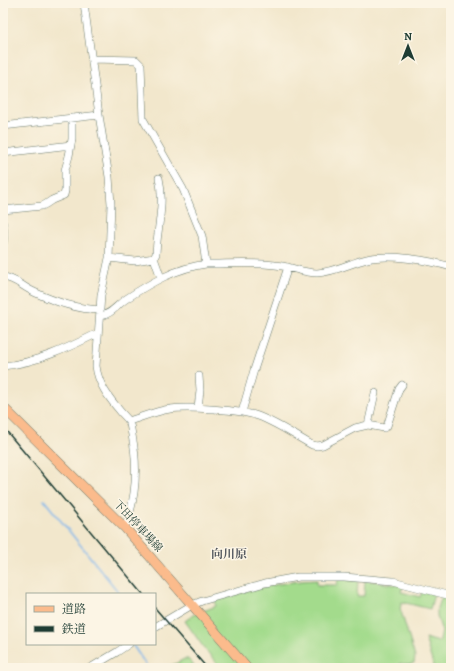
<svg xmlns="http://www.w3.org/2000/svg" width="454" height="671" font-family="Alegreya,'Noto Serif JP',serif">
<rect width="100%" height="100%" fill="#fcf5e5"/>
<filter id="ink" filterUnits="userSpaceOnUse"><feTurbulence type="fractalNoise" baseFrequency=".025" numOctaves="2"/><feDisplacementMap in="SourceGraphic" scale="8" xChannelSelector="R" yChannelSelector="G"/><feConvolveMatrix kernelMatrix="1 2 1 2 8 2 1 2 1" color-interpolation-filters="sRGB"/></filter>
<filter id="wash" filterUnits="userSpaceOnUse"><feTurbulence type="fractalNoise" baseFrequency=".012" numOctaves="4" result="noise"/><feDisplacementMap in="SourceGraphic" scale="16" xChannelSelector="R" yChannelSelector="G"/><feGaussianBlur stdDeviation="0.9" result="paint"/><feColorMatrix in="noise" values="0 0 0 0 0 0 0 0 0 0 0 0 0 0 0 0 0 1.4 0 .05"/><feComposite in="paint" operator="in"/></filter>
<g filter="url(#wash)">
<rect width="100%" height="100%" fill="#f2e7cc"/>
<path fill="#a3db8c" stroke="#618c60" d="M 338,579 L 358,580 L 357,596 L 364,596 L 365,580 L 403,586 L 401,592 L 420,597 L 423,590 L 434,594 L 430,609 L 402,602 L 400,608 L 415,657 L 414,663 L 409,665 L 400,663 L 399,668 C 380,668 364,664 346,668 L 221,668 L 204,648 L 185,621 L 193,615 L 216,606 L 215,600 C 249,590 282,581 317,580 L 317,585 L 337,585 Z
M 442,596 L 451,599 L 450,651 L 451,668 L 434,668 L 425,638 L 439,642 L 442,632 L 437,616 L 437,611 Z
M 184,659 L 188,659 L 196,668 L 161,668 L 175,664 Z"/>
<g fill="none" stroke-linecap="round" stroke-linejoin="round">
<path stroke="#7bb6ed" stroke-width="1.5" d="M 44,500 L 120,594
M 132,644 L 148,668"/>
</g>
</g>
<g filter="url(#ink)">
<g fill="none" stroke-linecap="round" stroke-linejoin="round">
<defs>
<path id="minor" d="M 84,3 L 99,115 L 109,177 L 111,204 L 109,258 L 101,295 L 96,366 C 98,384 109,398 120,411 C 122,414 126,417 128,420 C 131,424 131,431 132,435 C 138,466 136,499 125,528
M 92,59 L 136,60 L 141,65 L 143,119 L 183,189 L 202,236 L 206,264
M 3,126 L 99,115
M 3,153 L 71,145
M 159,178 C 165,203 157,229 156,254 L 154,258 L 161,278
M 3,210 L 42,206 L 46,204 L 52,200 L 64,195 L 65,191 L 65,170 L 69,156 L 72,139 L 72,118
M 3,224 L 4,235 L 3,244
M 109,258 L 135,261 L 154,258
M 3,277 C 15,278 23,287 34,292 C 55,302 77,309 100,310
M 3,313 L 3,317
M 100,316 C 111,315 117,305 126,299 C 150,283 176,268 206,264 C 229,264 253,262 275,265 C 290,266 303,273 317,273 C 335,272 350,263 367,259 C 389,254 429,260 451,267
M 3,366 C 36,363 68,348 98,333
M 198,408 L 200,390 L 199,376
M 242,412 L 254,370 L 288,267
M 129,421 C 142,417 156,411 170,409 C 187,406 241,410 258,416 C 277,423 294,435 312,445 L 317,446 L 323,445 L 355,428 L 368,425 L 375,393
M 368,425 L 384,428 L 387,426 L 399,389 L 402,385
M 155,627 L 192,605 L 202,601 L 265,583 L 298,577 L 344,577 L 393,581 L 451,596
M 90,668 L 117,652 L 129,644"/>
<path id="major" d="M 3,407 L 125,528 L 247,668"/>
</defs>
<use href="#minor" stroke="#697869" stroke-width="8"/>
<use href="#major" stroke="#697869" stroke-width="10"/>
<use href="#minor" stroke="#fff" stroke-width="7"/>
<use href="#major" stroke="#fbbb8c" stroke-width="9"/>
<path stroke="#1f3d34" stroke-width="1.5" d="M 3,427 L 143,594
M 155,608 L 207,668"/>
</g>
</g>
<g text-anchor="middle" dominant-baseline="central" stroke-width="3" stroke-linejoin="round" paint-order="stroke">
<g font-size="11" fill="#1f3d34" stroke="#fcf5e5">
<text transform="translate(138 526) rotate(47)">下田停車場線</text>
</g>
<g font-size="12" font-weight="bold" fill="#585c62" stroke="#fcf5e5">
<text x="229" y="554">向川原</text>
</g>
</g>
<rect width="454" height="671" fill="none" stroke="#fcf5e5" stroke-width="16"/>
<rect x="26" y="593" width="130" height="52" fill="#fcf5e5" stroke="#a4ab9e"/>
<rect x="34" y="606" width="20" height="6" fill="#fbbb8c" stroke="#a4ab9e"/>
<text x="62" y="613" font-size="12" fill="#1f3d34">道路</text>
<rect x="34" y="626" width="20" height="6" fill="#1f3d34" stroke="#a4ab9e"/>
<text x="62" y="633" font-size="12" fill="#1f3d34">鉄道</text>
<g transform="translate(408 46)" stroke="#fcf5e5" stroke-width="3" paint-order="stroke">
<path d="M0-3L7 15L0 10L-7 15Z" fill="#1f3d34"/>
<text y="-6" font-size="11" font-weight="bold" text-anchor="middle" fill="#1f3d34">N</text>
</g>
</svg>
